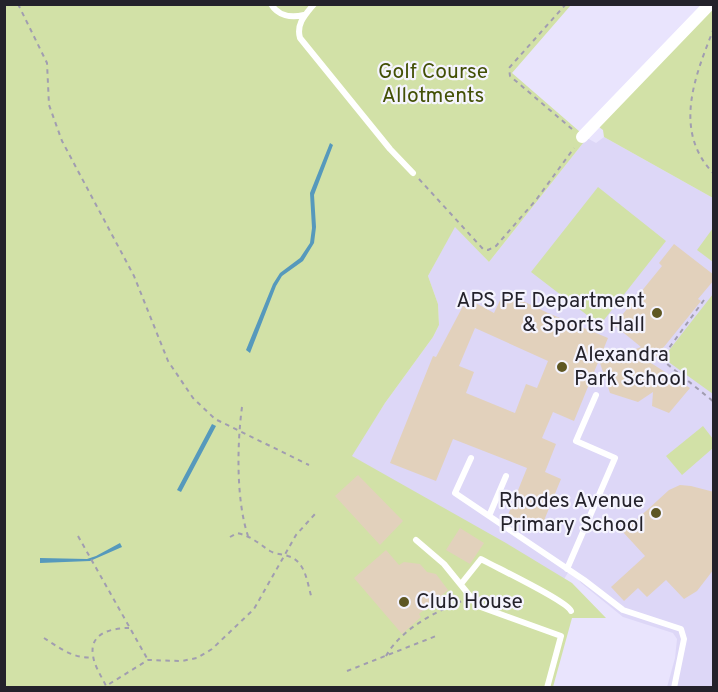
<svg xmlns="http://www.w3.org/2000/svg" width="718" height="692" font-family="Overpass,sans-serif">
<rect width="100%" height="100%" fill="#e9e4fd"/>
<path fill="#ddd7f7" d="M 604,137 L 713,198 L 713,687 L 667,687 L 675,658 L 677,639 L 673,633 L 623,617 L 581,583 L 571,568 L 564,579 L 351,456 L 385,403 L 433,337 L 439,325 L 438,304 L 428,276 L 455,226 L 489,262 L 587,138 L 596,143 Z"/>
<path fill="#d2e1a7" d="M 4,5 L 571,5 L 512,73 L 587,138 L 489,262 L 455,227 L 428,276 L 438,304 L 439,325 L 433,337 L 385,403 L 352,456 L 506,543 L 572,583 L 606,618 L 572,618 L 553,687 L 5,687 Z
M 713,5 L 713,198 L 604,137 L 603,130 L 595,124 Z
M 598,187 L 666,241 L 600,325 L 531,272 Z
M 713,228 L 714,229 L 713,262 L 697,250 Z
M 713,294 L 713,394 L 663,358 Z
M 703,426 L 713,439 L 713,448 L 682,475 L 666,456 Z"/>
<path fill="#5699bc" d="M 330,143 L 333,145 L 314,195 L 316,227 L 314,243 L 303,261 L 282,276 L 276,286 L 250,353 L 246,350 L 273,284 L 280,273 L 300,258 L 310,243 L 312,228 L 310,193 Z
M 212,424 L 216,426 L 181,492 L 177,490 Z
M 120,543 L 122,547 L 90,561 L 40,563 L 40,558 L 87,559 L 96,556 Z"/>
<path fill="#e2d1bc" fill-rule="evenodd" d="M 674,244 L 714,275 L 714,280 L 698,299 L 701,301 L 651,363 L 690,388 L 669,413 L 652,406 L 653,392 L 638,402 L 610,393 L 600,363 L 641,347 L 614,325 L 662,266 L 659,263 Z
M 504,292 L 548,313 L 608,338 L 574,421 L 553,412 L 542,438 L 556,444 L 545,472 L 561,479 L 541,528 L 508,515 L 527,468 L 453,439 L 436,481 L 390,463 L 433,356 L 436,357 L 463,306 L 468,309 L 472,301 L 494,313 ZM 475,328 L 548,361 L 537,388 L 526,384 L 515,413 L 466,393 L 474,372 L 459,366 Z
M 358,475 L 403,521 L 380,545 L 335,496 Z
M 680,485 L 691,486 L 714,492 L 714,569 L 697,591 L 684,599 L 666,580 L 647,597 L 638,588 L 624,601 L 611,587 L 645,556 L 623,532 L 669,490 Z
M 460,528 L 484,543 L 470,564 L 446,550 Z
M 386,550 L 399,565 L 404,562 L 420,564 L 427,572 L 436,574 L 448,590 L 419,614 L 421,617 L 402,634 L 354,578 Z"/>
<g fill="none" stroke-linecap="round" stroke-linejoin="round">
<path stroke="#a19db0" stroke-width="2" stroke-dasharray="4.5 4.5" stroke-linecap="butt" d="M 18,4 L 47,63 L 49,105 L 62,141 L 134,276 L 168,361 L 193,398 L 215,419 L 309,465
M 566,4 L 509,68 L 510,76 L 572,129
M 714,28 C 695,76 672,131 714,174
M 419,179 L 483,249 L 488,250 L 496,246 L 536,200 L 574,148
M 704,300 L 661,359 L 714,402
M 242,407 C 237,444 236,500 248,536
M 78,536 L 148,660
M 230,537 L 237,533 C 251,536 258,543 270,551 C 275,554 282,554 288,556 C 306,561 307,583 312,599
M 129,628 C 112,628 89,633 93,655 C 94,666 102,677 106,686 L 148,660 L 182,661 L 197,658 L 212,649 L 254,609 L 296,535 L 315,514
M 44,638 C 58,647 75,660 93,657
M 386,656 C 401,629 435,612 462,601
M 347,671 L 436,636"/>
<path stroke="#fff" stroke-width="6" d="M 271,4 C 278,16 291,18 304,15
M 314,4 C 305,15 296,24 300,38 L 390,149 L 413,173
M 471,458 L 455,493 L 584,580 L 623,610 L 681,629 L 684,639 L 674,688
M 489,516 L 506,476
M 416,540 L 444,564 L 478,606 L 561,636 L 547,688
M 567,569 L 615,458 L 576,441 L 596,395
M 461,584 L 481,559 C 495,567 567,601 571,611"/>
<path stroke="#fff" stroke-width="12" d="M 582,137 L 710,4"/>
</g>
<g fill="#5e5723" stroke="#f5f4fe" stroke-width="2">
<circle cx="657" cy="313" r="6"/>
<circle cx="562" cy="367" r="6"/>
<circle cx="656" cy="513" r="6"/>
<circle cx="404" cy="602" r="6"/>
</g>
<g text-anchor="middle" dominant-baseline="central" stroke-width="4.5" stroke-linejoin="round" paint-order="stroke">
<g font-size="21" fill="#435006" stroke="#f5f4fe">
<text x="433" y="72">Golf Course<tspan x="433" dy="24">Allotments</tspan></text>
</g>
<g font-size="21" fill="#24222b" stroke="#f5f4fe" text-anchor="end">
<text x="645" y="301">APS PE Department<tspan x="645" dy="24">&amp; Sports Hall</tspan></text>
<text x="574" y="355" text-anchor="start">Alexandra<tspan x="574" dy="24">Park School</tspan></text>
<text x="644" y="501">Rhodes Avenue<tspan x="644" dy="24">Primary School</tspan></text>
<text x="416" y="602" text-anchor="start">Club House</text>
</g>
</g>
<rect width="718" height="692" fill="none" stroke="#24222b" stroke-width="12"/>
</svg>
